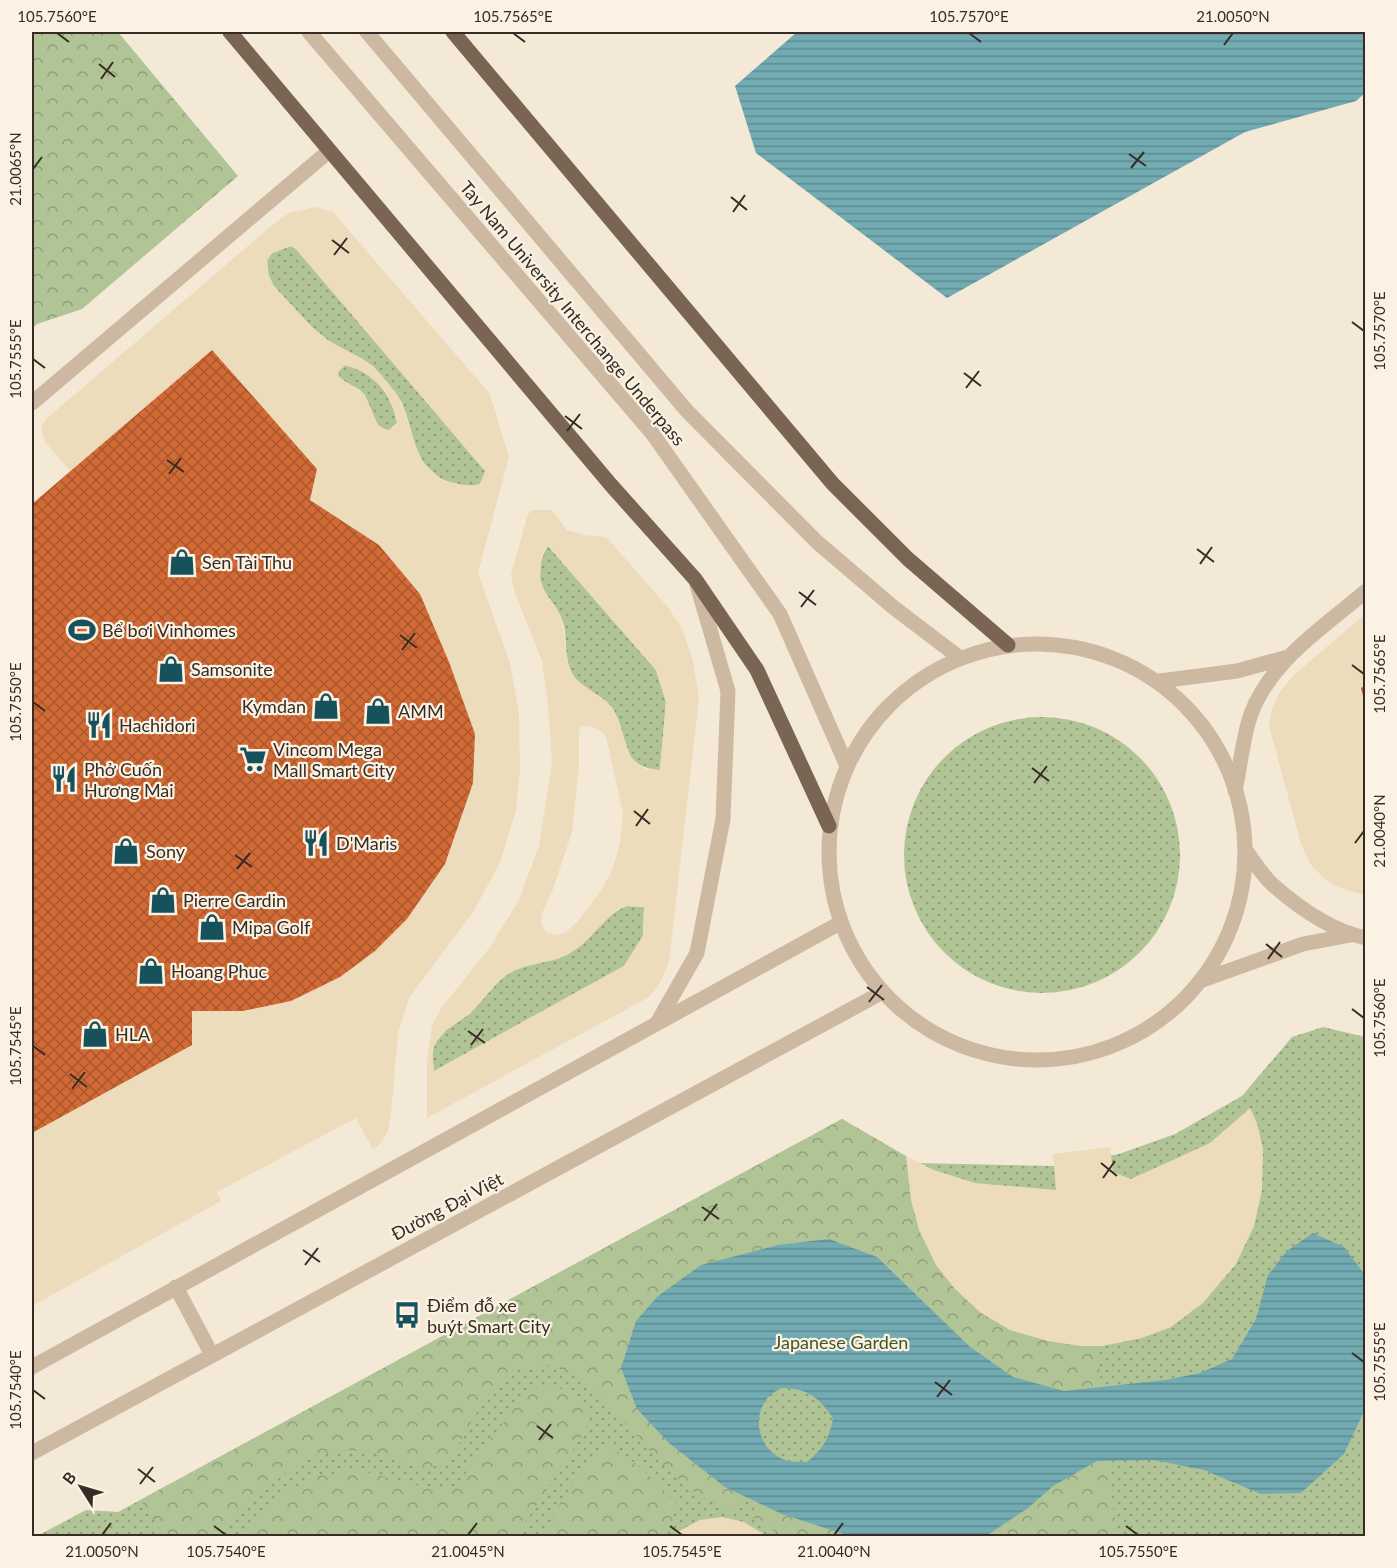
<svg xmlns="http://www.w3.org/2000/svg" width="1397" height="1568" font-family="Lato,sans-serif">
<defs>
<pattern id="grass-dots" width="8" height="8" patternUnits="userSpaceOnUse" patternTransform="scale(1.5)"><rect width="8" height="8" fill="#b0c496"/><path d="M2 2h.1M6 6h.1" fill="none" stroke="#909f7a" stroke-width="1.8" stroke-linecap="round"/></pattern>
<pattern id="forest-crowns" width="20" height="18" patternUnits="userSpaceOnUse" patternTransform="scale(1.5)"><rect width="20" height="18" fill="#b0c496"/><path d="M2 6a3 3 0 1 1 6 0M12 15a3 3 0 1 1 6 0" fill="none" stroke="#909f7a"/></pattern>
<pattern id="water-rules" width="6" height="5" patternUnits="userSpaceOnUse" patternTransform="scale(1.5)"><rect width="6" height="5" fill="#73abb3"/><path d="M0 2.5h6" fill="none" stroke="#5f8b91"/></pattern>
<pattern id="building-cross-hatch" width="8" height="8" patternUnits="userSpaceOnUse" patternTransform="scale(1.5)"><rect width="8" height="8" fill="#d26a36"/><path d="M0 0l8 8M0 8l8-8" fill="none" stroke="#ab572d"/></pattern>
</defs>
<rect width="100%" height="100%" fill="#f4e9d7"/>
<path fill="url(#grass-dots)" d="M 291,246 L 296,249 L 486,472 L 480,484 C 470,487 463,485 453,483 C 406,470 418,420 394,391 C 388,383 380,373 373,367 C 360,355 343,351 329,341 C 314,331 276,294 270,278 C 267,273 268,266 267,260 L 272,253 Z
M 345,365 C 375,373 391,393 397,423 L 389,430 C 370,428 373,405 363,393 C 356,386 346,384 339,377 L 338,372 Z
M 548,546 L 656,670 L 666,702 L 660,770 C 619,767 630,739 614,711 C 606,696 586,691 576,679 C 561,661 570,636 561,617 C 555,602 541,593 540,576 C 539,565 542,556 548,546 Z
M904 855a138 138 0 1 1 276 0a138 138 0 1 1-276 0Z
M 627,906 L 644,907 L 643,936 L 624,966 L 434,1071 C 432,1060 431,1050 437,1040 C 444,1029 455,1025 465,1017 C 483,1003 494,980 515,970 C 533,962 555,962 571,952 C 594,939 603,915 627,906 Z
M 1323,1027 L 1365,1037 L 1365,1536 L 37,1536 L 86,1510 L 118,1512 L 842,1119 L 917,1163 L 1054,1166 L 1119,1154 L 1175,1134 L 1242,1096 L 1292,1037 Z"/>
<path fill="url(#forest-crowns)" d="M 32,32 L 118,32 L 238,176 L 82,309 L 37,324 L 32,329 Z
M 842,1119 L 906,1156 C 908,1180 910,1205 918,1228 C 933,1271 968,1309 1008,1329 C 1016,1333 1026,1334 1034,1335 C 1056,1340 1076,1346 1098,1346 L 1101,1387 L 1064,1391 L 1013,1377 L 969,1346 L 877,1257 L 829,1239 L 778,1245 L 701,1265 L 658,1296 L 636,1321 L 669,1443 L 725,1487 L 743,1496 L 733,1513 L 691,1490 L 660,1463 L 598,1391 L 576,1374 L 548,1365 L 521,1368 L 491,1388 L 447,1464 L 424,1468 L 399,1462 L 378,1453 L 346,1450 L 314,1456 L 284,1474 L 214,1536 L 164,1536 L 141,1500 Z
M 548,1387 L 568,1390 L 587,1406 L 588,1427 L 524,1524 L 522,1536 L 242,1536 L 289,1490 L 319,1476 L 358,1470 L 432,1489 L 456,1486 L 520,1400 L 531,1389 Z
M 604,1446 C 630,1452 658,1485 676,1503 L 672,1523 L 664,1536 L 547,1536 C 552,1506 584,1469 604,1446 Z
M 1097,1461 L 1109,1461 L 1111,1496 L 1118,1536 L 986,1536 L 1028,1508 L 1053,1486 Z
M 758,1503 L 782,1514 L 850,1536 L 783,1536 L 750,1516 Z"/>
<path fill="#eddcbc" fill-rule="evenodd" d="M 315,207 L 333,212 L 490,394 L 509,457 L 478,573 L 510,663 L 519,714 L 520,770 L 516,810 L 500,863 L 473,912 L 409,998 L 398,1033 L 391,1115 L 388,1131 L 382,1142 L 373,1150 L 356,1118 L 217,1192 L 221,1201 L 32,1306 L 32,1133 L 191,1045 L 192,1011 L 243,1011 L 291,1001 L 375,951 L 407,919 L 445,864 L 473,783 L 475,734 L 420,594 L 379,545 L 310,500 L 317,469 L 212,350 L 70,471 L 45,442 L 41,428 L 46,419 L 270,227 L 289,213 ZM 291,246 L 296,249 L 485,471 L 480,484 L 471,487 L 442,480 L 431,470 L 422,461 L 414,442 L 402,402 L 395,392 L 374,367 L 361,358 L 329,341 L 312,327 L 275,287 L 269,278 L 267,260 L 272,253 ZM 345,365 L 362,371 L 384,388 L 394,411 L 397,422 L 394,427 L 389,430 L 384,430 L 378,425 L 365,395 L 339,377 L 338,372 Z
M 536,510 L 552,510 L 567,530 L 584,535 L 606,537 L 667,606 L 682,628 L 693,661 L 699,698 L 669,962 L 661,981 L 649,997 L 427,1118 L 427,1060 L 432,1025 L 442,1007 L 490,947 L 518,902 L 539,846 L 552,762 L 548,704 L 542,661 L 515,593 L 511,575 L 527,517 L 530,511 ZM 548,546 L 656,670 L 666,702 L 660,770 L 646,769 L 637,764 L 630,755 L 614,710 L 607,702 L 576,680 L 571,671 L 568,663 L 561,616 L 545,593 L 540,579 L 542,555 ZM 588,726 L 598,729 L 606,736 L 623,814 L 620,842 L 612,871 L 600,892 L 578,921 L 565,933 L 556,935 L 546,932 L 541,923 L 542,913 L 552,892 L 572,832 L 579,765 L 579,730 L 581,727 ZM 627,906 L 644,907 L 643,936 L 624,966 L 434,1071 L 432,1051 L 437,1041 L 449,1027 L 470,1014 L 501,979 L 513,971 L 527,966 L 558,959 L 569,954 L 582,945 L 615,911 Z
M 1365,614 L 1365,684 L 1361,688 L 1366,708 L 1365,895 L 1340,888 L 1326,880 L 1311,865 L 1301,844 L 1269,726 L 1272,708 L 1279,693 L 1294,675 Z
M 1250,1108 L 1257,1123 L 1263,1149 L 1262,1190 L 1254,1226 L 1236,1264 L 1203,1303 L 1171,1327 L 1142,1338 L 1102,1346 L 1080,1346 L 1048,1341 L 1010,1330 L 981,1313 L 955,1289 L 936,1265 L 919,1230 L 911,1200 L 906,1156 L 934,1170 L 975,1183 L 1056,1190 L 1053,1154 L 1110,1147 L 1113,1172 L 1131,1179 L 1210,1143 Z
M 722,1517 L 744,1522 L 767,1536 L 674,1536 L 681,1530 L 700,1520 Z"/>
<path fill="url(#water-rules)" fill-rule="evenodd" d="M 797,32 L 1365,32 L 1365,93 L 1356,101 L 1245,132 L 947,298 L 756,153 L 735,86 Z
M 1313,1233 L 1344,1247 L 1365,1275 L 1366,1407 L 1344,1454 L 1301,1493 L 1261,1494 L 1204,1470 L 1154,1460 L 1097,1461 L 1053,1486 L 1028,1508 L 986,1536 L 850,1536 L 782,1514 L 725,1487 L 669,1443 L 637,1409 L 621,1368 L 636,1321 L 658,1296 L 701,1265 L 778,1245 L 829,1239 L 877,1257 L 969,1346 L 1013,1377 L 1064,1391 L 1166,1380 L 1200,1373 L 1232,1359 L 1256,1319 L 1268,1275 L 1287,1251 ZM 781,1388 C 808,1388 818,1397 833,1418 C 830,1437 823,1449 807,1462 C 801,1462 794,1462 788,1461 C 762,1454 750,1422 766,1400 C 769,1395 776,1391 781,1388 Z"/>
<path fill="url(#building-cross-hatch)" d="M 212,350 L 317,469 L 310,500 L 379,545 L 420,594 L 449,662 L 475,734 L 473,783 L 445,864 L 407,919 L 375,951 L 340,977 L 291,1001 L 243,1011 L 192,1011 L 192,1045 L 32,1133 L 32,504 Z
M 1366,684 L 1366,704 L 1365,704 L 1361,688 Z"/>
<g fill="none" stroke-linecap="round" stroke-linejoin="round">
<path stroke="#cdb9a2" stroke-width="15" d="M 32,403 L 329,151"/>
<path stroke="#cdb9a2" stroke-width="15" d="M 1160,681 L 1237,671 L 1288,657
M 1235,791 C 1240,768 1243,736 1251,714 C 1271,660 1324,627 1366,591
M 1247,852 C 1255,863 1263,876 1273,885 C 1298,907 1332,931 1366,938
M 1200,981 L 1303,944 L 1351,935"/>
<path stroke="#cdb9a2" stroke-width="15" d="M 309,32 L 652,433 L 780,614 L 847,766
M 367,32 L 687,411 L 817,542 L 893,607 L 960,658
M829 852a208 208 0 1 1 416 0a208 208 0 1 1-416 0Z
M 657,1023 L 697,953 L 723,819 L 728,691 L 697,585
M 176,1287 L 212,1355
M 32,1367 L 840,923
M 32,1453 L 881,993"/>
<path stroke="#7a6454" stroke-width="15" d="M 230,32 L 611,485 L 695,579 L 757,670 L 829,826
M 453,32 L 833,484 L 908,559 L 1008,645"/>
</g>
<path fill="none" stroke="#362c25" stroke-width="2" d="M 57,33 L 69,42M 513,33 L 525,42M 969,33 L 981,42M 1224,45 L 1233,33M 99,64 L 115,77M 101,79 L 113,62M 1129,154 L 1146,166M 1131,168 L 1144,152M 33,169 L 42,157M 731,197 L 747,210M 733,212 L 745,195M 332,240 L 349,253M 334,255 L 347,238M 1352,322 L 1364,331M 33,359 L 45,368M 964,373 L 981,386M 966,388 L 979,371M 565,416 L 582,429M 567,431 L 580,414M 167,460 L 184,472M 169,474 L 181,458M 1197,549 L 1214,562M 1200,564 L 1212,547M 799,592 L 816,605M 801,607 L 814,590M 400,635 L 417,648M 402,650 L 415,633M 1352,665 L 1364,674M 33,702 L 45,711M 1032,768 L 1049,781M 1034,783 L 1047,766M 634,811 L 650,824M 636,826 L 648,809M 1355,843 L 1364,831M 235,855 L 252,867M 237,869 L 250,853M 1266,944 L 1282,957M 1268,959 L 1280,942M 867,987 L 884,1000M 869,1002 L 882,985M 1352,1009 L 1364,1018M 468,1031 L 485,1043M 471,1045 L 483,1029M 33,1046 L 45,1055M 70,1074 L 87,1087M 72,1089 L 85,1072M 1101,1163 L 1117,1176M 1103,1178 L 1115,1161M 702,1207 L 719,1219M 704,1221 L 717,1204M 303,1250 L 320,1262M 305,1265 L 318,1248M 1352,1353 L 1364,1362M 935,1382 L 952,1395M 33,1390 L 45,1399M 937,1397 L 950,1380M 537,1426 L 553,1438M 539,1440 L 551,1424M 138,1469 L 155,1482M 140,1484 L 153,1467M 214,1526 L 226,1535M 670,1526 L 682,1535M 1126,1526 L 1138,1535M 102,1535 L 111,1523M 468,1535 L 477,1523M 834,1535 L 843,1523"/>
<defs>
<symbol id="shop-bare" viewBox="-9 -9 18 18"><path d="M-5-2.5h2.3a2.7 3.5 0 0 1 5.4 0H5L5.5 6h-11ZM-1.5-2.5h3a1.5 2.3 0 0 0-3 0Z" fill="#17515c" stroke="#fbf2e4" stroke-width="2.5" paint-order="stroke"/></symbol>
<symbol id="stadium-bare" viewBox="-9 -9 18 18"><path d="M0-5a6.5 5 0 1 0 0 10a6.5 5 0 1 0 0-10ZM-3.5-1.8h7v3.6h-7Z" fill="#17515c" stroke="#fbf2e4" stroke-width="2.5" paint-order="stroke"/></symbol>
<symbol id="restaurant-bare" viewBox="-9 -9 18 18"><path d="M-5-6h1v4h1v-4h1v4h1v-4h1v5L-1.5 .5V6h-2V.5L-5-1ZM5-6V6H3V1.5H1.5Q1.5-4 5-6Z" fill="#17515c" stroke="#fbf2e4" stroke-width="2.5" paint-order="stroke"/></symbol>
<symbol id="supermarket-bare" viewBox="-9 -9 18 18"><path d="M-6-5.5h2.5l.6 2H6L4.5 2H-2.5L-4.4-4H-6ZM-1.5 3.2a1.3 1.3 0 1 0 .1 0ZM3 3.2a1.3 1.3 0 1 0 .1 0Z" fill="#17515c" stroke="#fbf2e4" stroke-width="2.5" paint-order="stroke"/></symbol>
<symbol id="bus-bare" viewBox="-9 -9 18 18"><path d="M-5-6H5V4H4V6H2V4H-2V6H-4V4H-5ZM-3.5-4V0h7V-4ZM-3.5 1.2v1.5H-2V1.2ZM2 1.2v1.5H3.5V1.2Z" fill="#17515c" stroke="#fbf2e4" stroke-width="2.5" paint-order="stroke"/></symbol>
</defs>
<g fill-rule="evenodd">
<use href="#shop-bare" x="163" y="543" width="38" height="38"/>
<use href="#stadium-bare" x="63" y="611" width="38" height="38"/>
<use href="#shop-bare" x="152" y="650" width="38" height="38"/>
<use href="#shop-bare" x="307" y="687" width="38" height="38"/>
<use href="#shop-bare" x="359" y="692" width="38" height="38"/>
<use href="#restaurant-bare" x="80" y="706" width="38" height="38"/>
<use href="#supermarket-bare" x="234" y="740" width="38" height="38"/>
<use href="#restaurant-bare" x="45" y="760" width="38" height="38"/>
<use href="#restaurant-bare" x="297" y="824" width="38" height="38"/>
<use href="#shop-bare" x="107" y="832" width="38" height="38"/>
<use href="#shop-bare" x="144" y="881" width="38" height="38"/>
<use href="#shop-bare" x="193" y="908" width="38" height="38"/>
<use href="#shop-bare" x="132" y="952" width="38" height="38"/>
<use href="#shop-bare" x="76" y="1015" width="38" height="38"/>
<use href="#bus-bare" x="388" y="1296" width="38" height="38"/>
</g>
<g text-anchor="middle" dominant-baseline="central" stroke-width="4.5" stroke-linejoin="round" paint-order="stroke">
<g font-size="18" fill="#362c25" stroke="#fbf2e4">
<text transform="translate(573 313) rotate(50)">Tay Nam University Interchange Underpass</text>
<text transform="translate(447 1206) rotate(-28)">Đường Đại Việt</text>
</g>
<g font-size="18" fill="#362c25" stroke="#fbf2e4" text-anchor="start">
<text x="202" y="562">Sen Tài Thu</text>
<text x="102" y="630">Bể bơi Vinhomes</text>
<text x="191" y="669">Samsonite</text>
<text x="306" y="706" text-anchor="end">Kymdan</text>
<text x="398" y="711">AMM</text>
<text x="119" y="725">Hachidori</text>
<text x="273" y="749">Vincom Mega<tspan x="273" dy="21">Mall Smart City</tspan></text>
<text x="84" y="769">Phở Cuốn<tspan x="84" dy="21">Hương Mai</tspan></text>
<text x="336" y="843">D'Maris</text>
<text x="146" y="851">Sony</text>
<text x="183" y="900">Pierre Cardin</text>
<text x="232" y="927">Mipa Golf</text>
<text x="171" y="971">Hoang Phuc</text>
<text x="115" y="1034">HLA</text>
<text x="427" y="1305">Điểm đỗ xe<tspan x="427" dy="21">buýt Smart City</tspan></text>
</g>
<g font-size="18" fill="#415726" stroke="#fbf2e4">
<text x="841" y="1342">Japanese Garden</text>
</g>
</g>
<rect width="1397" height="1568" fill="none" stroke="#fbf2e4" stroke-width="66"/>
<g transform="translate(81 1487) rotate(307)" stroke="#fbf2e4" stroke-width="4.5" paint-order="stroke">
<path d="M0-4.5L10 22L0 15L-10 22Z" fill="#362c25"/>
<text y="-9" font-size="16" font-weight="bold" text-anchor="middle" fill="#362c25">B</text>
</g>
<rect x="33" y="33" width="1331" height="1502" fill="none" stroke="#362c25" stroke-width="2"/>
<g font-size="15" text-anchor="middle" fill="#362c25">
<text x="57" y="22">105.7560°E</text>
<text x="513" y="22">105.7565°E</text>
<text x="969" y="22">105.7570°E</text>
<text x="1233" y="22">21.0050°N</text>
<text transform="translate(16 169) rotate(-90)" y="5">21.0065°N</text>
<text transform="translate(1380 331) rotate(-90)" y="5">105.7570°E</text>
<text transform="translate(16 359) rotate(-90)" y="5">105.7555°E</text>
<text transform="translate(1380 674) rotate(-90)" y="5">105.7565°E</text>
<text transform="translate(16 702) rotate(-90)" y="5">105.7550°E</text>
<text transform="translate(1380 831) rotate(-90)" y="5">21.0040°N</text>
<text transform="translate(1380 1018) rotate(-90)" y="5">105.7560°E</text>
<text transform="translate(16 1046) rotate(-90)" y="5">105.7545°E</text>
<text transform="translate(1380 1362) rotate(-90)" y="5">105.7555°E</text>
<text transform="translate(16 1390) rotate(-90)" y="5">105.7540°E</text>
<text x="102" y="1557">21.0050°N</text>
<text x="226" y="1557">105.7540°E</text>
<text x="468" y="1557">21.0045°N</text>
<text x="682" y="1557">105.7545°E</text>
<text x="834" y="1557">21.0040°N</text>
<text x="1138" y="1557">105.7550°E</text>
</g>
</svg>
